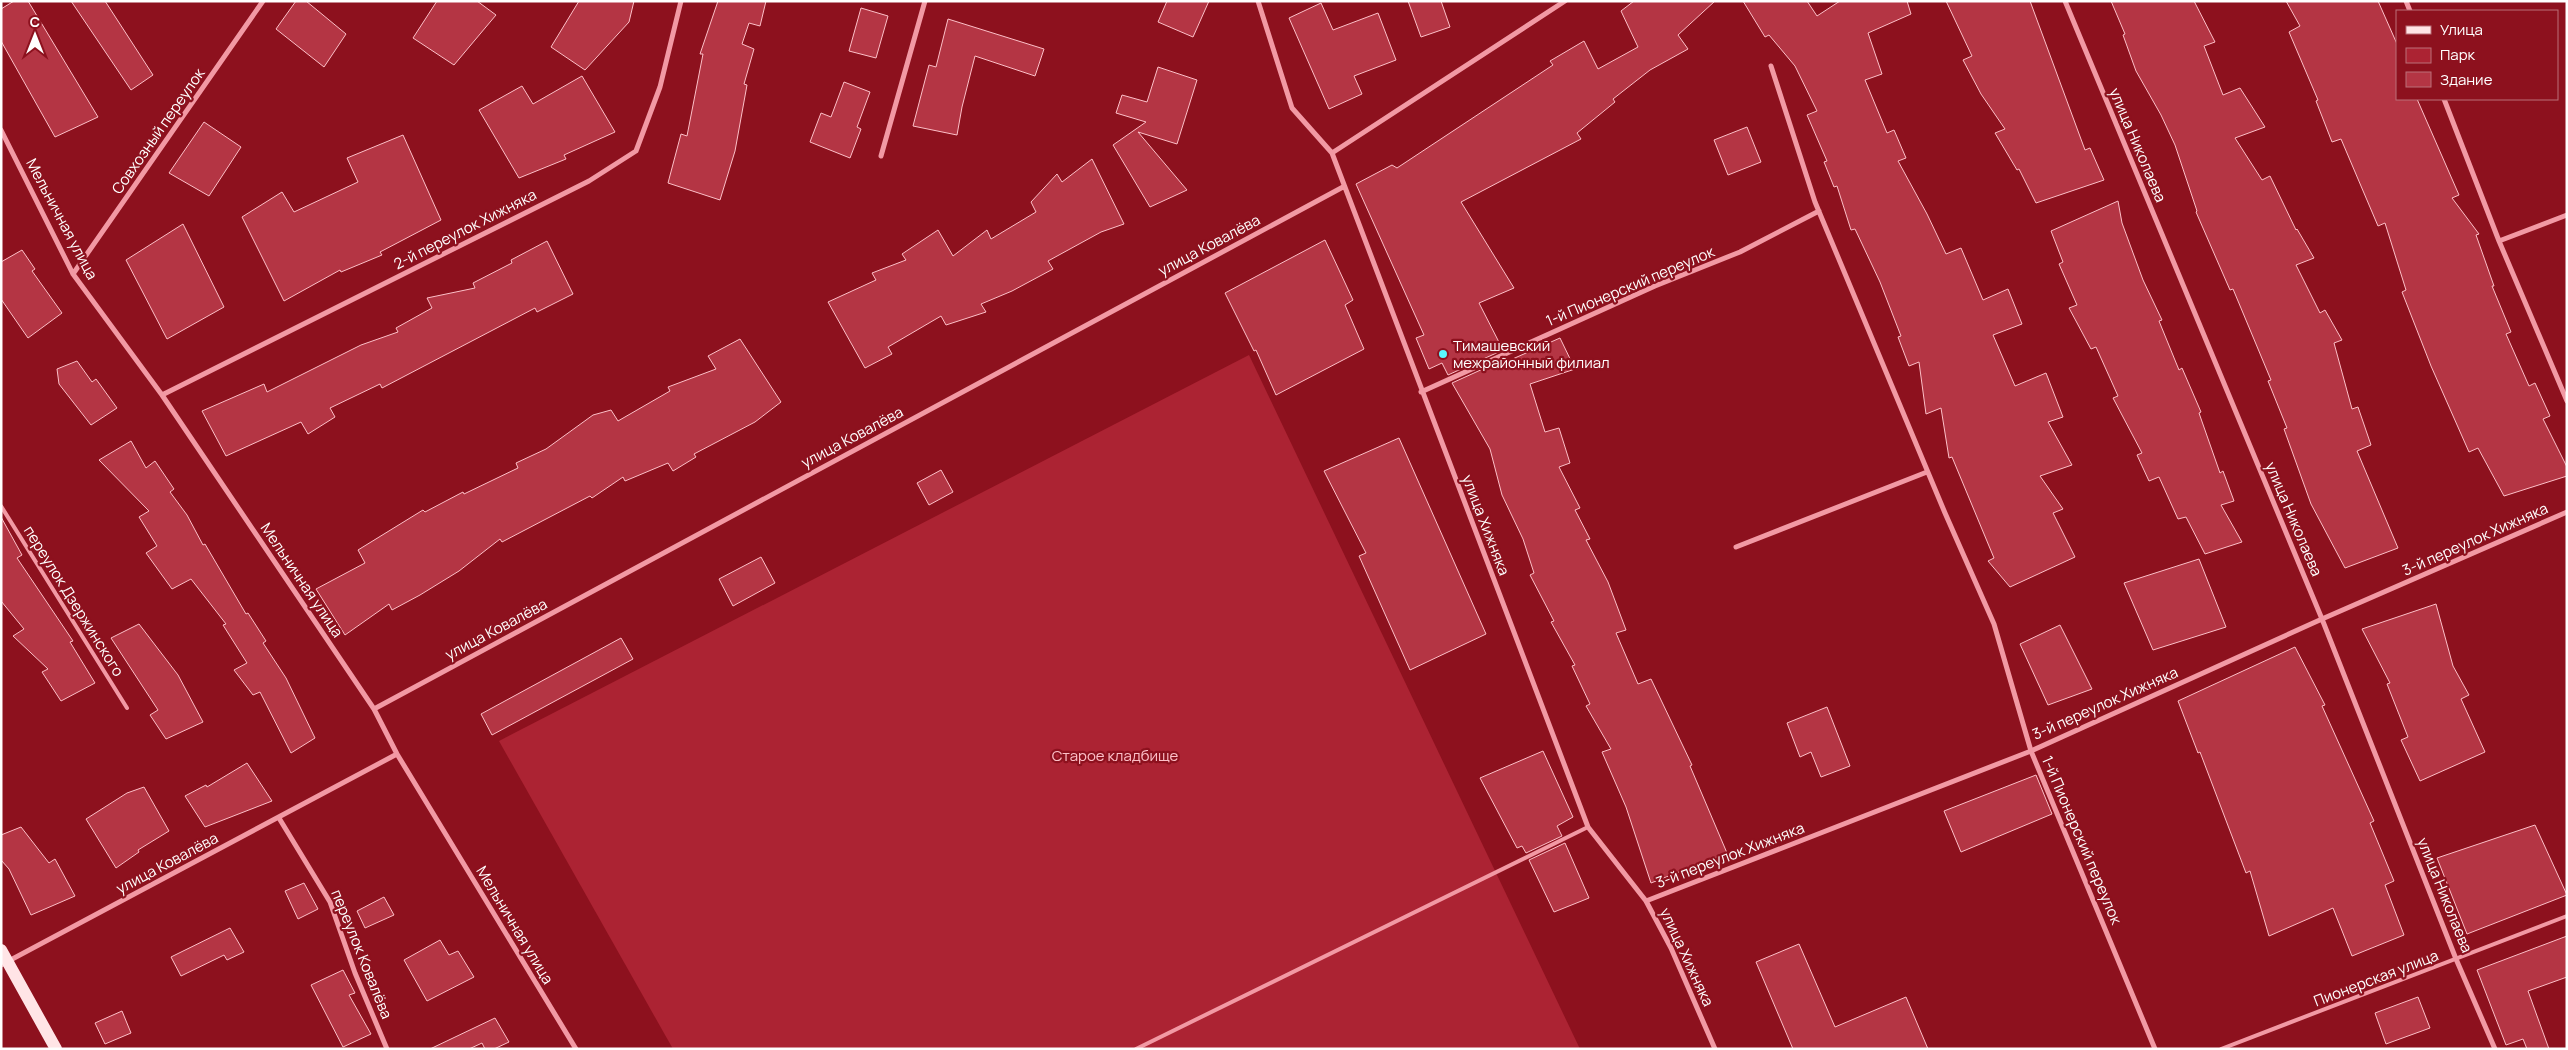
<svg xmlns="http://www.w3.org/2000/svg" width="2568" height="1050" font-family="Manrope,sans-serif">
<rect width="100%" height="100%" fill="#8d111e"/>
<path fill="#ac2333" d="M 1249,355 L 1580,1049 L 673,1049 L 499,741 Z"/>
<path fill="#b43544" stroke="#fdc0c8" d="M 14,1 L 28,1 L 98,117 L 55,137 L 1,41 L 1,9 Z
M 71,1 L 105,1 L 153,75 L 131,90 Z
M 296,1 L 306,1 L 346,34 L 324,67 L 276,29 Z
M 437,1 L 477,1 L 496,15 L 454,65 L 413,38 Z
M 579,1 L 634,1 L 629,22 L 585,70 L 551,47 Z
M 718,1 L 766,1 L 760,26 L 749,23 L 742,44 L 754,49 L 744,84 L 747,85 L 735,151 L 720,200 L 668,183 L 681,134 L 687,136 L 703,54 L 700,54 Z
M 1167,1 L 1209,1 L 1193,37 L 1158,22 Z
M 1408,1 L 1441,1 L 1450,27 L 1421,37 Z
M 1634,1 L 1715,1 L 1678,35 L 1688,49 L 1650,70 L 1613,99 L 1615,102 L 1577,133 L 1581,139 L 1461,202 L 1514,288 L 1479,303 L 1503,350 L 1448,375 L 1442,363 L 1429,369 L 1416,338 L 1424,335 L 1356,184 L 1392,165 L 1397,168 L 1553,65 L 1550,61 L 1584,41 L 1598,69 L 1638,47 L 1621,11 Z
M 1743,1 L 1807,1 L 1817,16 L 1840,1 L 1907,1 L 1911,14 L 1868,33 L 1882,74 L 1865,80 L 1887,133 L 1894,130 L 1906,158 L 1898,161 L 1927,214 L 1946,254 L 1961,248 L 1983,300 L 2008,289 L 2022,324 L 1993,335 L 2015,386 L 2046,373 L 2063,417 L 2048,422 L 2072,465 L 2040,476 L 2063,509 L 2053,513 L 2075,557 L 2010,587 L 1988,561 L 1994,558 L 1952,457 L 1949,458 L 1941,408 L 1926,414 L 1919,362 L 1909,366 L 1898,337 L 1901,336 L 1880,282 L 1855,229 L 1851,230 L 1837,186 L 1834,187 L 1824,162 L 1827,161 L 1807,115 L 1817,111 L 1795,66 L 1769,35 L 1765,37 Z
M 1946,1 L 2030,1 L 2085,150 L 2090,148 L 2104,180 L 2036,203 L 2019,169 L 2017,170 L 1995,133 L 2005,129 L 1981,94 L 1963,60 L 1972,56 Z
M 2111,1 L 2194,1 L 2215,42 L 2204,46 L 2223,95 L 2240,88 L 2265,127 L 2235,138 L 2262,180 L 2270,176 L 2296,230 L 2297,229 L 2314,258 L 2296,265 L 2320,313 L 2325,310 L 2342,340 L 2334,343 L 2352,409 L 2358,407 L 2371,445 L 2357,451 L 2398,548 L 2345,568 L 2311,504 L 2284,429 L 2287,428 L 2268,381 L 2271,380 L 2233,289 L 2230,290 L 2196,212 L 2197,211 L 2175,145 L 2161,115 L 2136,71 L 2123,35 L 2125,34 Z
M 2286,1 L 2378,1 L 2397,44 L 2397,99 L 2417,99 L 2459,195 L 2452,198 L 2479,234 L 2476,235 L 2494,286 L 2492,286 L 2511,332 L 2506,334 L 2529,386 L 2535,383 L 2550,416 L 2543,419 L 2567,467 L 2567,476 L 2504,496 L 2478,448 L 2469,452 L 2431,366 L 2402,292 L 2406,290 L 2385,223 L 2378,226 L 2341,139 L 2332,142 L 2316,101 L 2318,100 L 2289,32 L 2300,26 Z
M 1321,3 L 1333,30 L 1378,13 L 1396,60 L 1354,76 L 1362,94 L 1329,109 L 1289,18 Z
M 861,8 L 888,16 L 876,58 L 849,51 Z
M 948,19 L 1044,49 L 1035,76 L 975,56 L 962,107 L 957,135 L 913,126 L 929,65 L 936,67 Z
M 1158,67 L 1197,80 L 1177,144 L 1138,132 L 1187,190 L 1150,207 L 1113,145 L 1146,122 L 1116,113 L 1122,95 L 1147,102 Z
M 582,76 L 615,132 L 564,155 L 566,159 L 519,178 L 479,110 L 522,86 L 533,104 Z
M 844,82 L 870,92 L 857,127 L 861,129 L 850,158 L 810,142 L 821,113 L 831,117 Z
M 204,122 L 241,147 L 209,196 L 169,173 Z
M 1747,127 L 1761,162 L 1728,175 L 1714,140 Z
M 403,135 L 441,220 L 380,252 L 382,255 L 341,272 L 340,270 L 284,301 L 242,217 L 282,192 L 294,212 L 358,182 L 347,158 Z
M 1092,159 L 1124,224 L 1101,232 L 1048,261 L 1053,269 L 1012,291 L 981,304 L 986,312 L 946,325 L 941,316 L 888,347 L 892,354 L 865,368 L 828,302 L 876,280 L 872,273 L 906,260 L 902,254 L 938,230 L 953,256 L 987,230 L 991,239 L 1036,212 L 1031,202 L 1057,174 L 1062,182 Z
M 2118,201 L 2122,223 L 2143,280 L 2162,320 L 2159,321 L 2179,370 L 2182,368 L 2201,412 L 2199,413 L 2220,473 L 2223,471 L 2234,501 L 2221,505 L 2242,542 L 2205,554 L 2186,517 L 2178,519 L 2159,477 L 2149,481 L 2137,455 L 2142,453 L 2113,398 L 2118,396 L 2096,347 L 2091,349 L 2069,308 L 2077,305 L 2059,264 L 2063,262 L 2051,231 Z
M 183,224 L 224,307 L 167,339 L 126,260 Z
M 1325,240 L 1353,300 L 1345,305 L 1364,349 L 1276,395 L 1256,350 L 1254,351 L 1225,293 Z
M 547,241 L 573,294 L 537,312 L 535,308 L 382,388 L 380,384 L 330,408 L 335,417 L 308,434 L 301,422 L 226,456 L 202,411 L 264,384 L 267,392 L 361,345 L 398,332 L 396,328 L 432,308 L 427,298 L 475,288 L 473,283 L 512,263 L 511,260 Z
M 22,250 L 35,269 L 32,271 L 62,313 L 28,338 L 1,299 L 1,262 Z
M 1560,338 L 1575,369 L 1530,384 L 1545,432 L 1559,428 L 1570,463 L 1559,467 L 1580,508 L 1575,510 L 1590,539 L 1586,540 L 1608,582 L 1626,630 L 1616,633 L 1638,684 L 1651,679 L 1692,765 L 1690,766 L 1727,853 L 1651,883 L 1626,807 L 1602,752 L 1611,749 L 1586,706 L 1590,704 L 1572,666 L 1575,665 L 1551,622 L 1554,621 L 1530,575 L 1534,573 L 1523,539 L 1502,495 L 1490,449 L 1452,383 L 1507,358 L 1508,361 Z
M 740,339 L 781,402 L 755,422 L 694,454 L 696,457 L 673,471 L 668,463 L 625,481 L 623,477 L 592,498 L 590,496 L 502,542 L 500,539 L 459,571 L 420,595 L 392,610 L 389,604 L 345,635 L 316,589 L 365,563 L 358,550 L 423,510 L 425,512 L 463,492 L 464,494 L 518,468 L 516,463 L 546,449 L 593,415 L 611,410 L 618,421 L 670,391 L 668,387 L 716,369 L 708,356 Z
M 77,361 L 92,382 L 96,379 L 117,408 L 91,425 L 59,384 L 57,369 Z
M 1399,438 L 1486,634 L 1410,670 L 1359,556 L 1366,553 L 1324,471 Z
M 131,441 L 146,468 L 155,461 L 174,489 L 170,492 L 187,515 L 203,545 L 205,544 L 246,614 L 248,613 L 266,641 L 263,643 L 286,678 L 315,738 L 291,753 L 260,692 L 253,695 L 234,670 L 247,663 L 223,625 L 226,624 L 191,579 L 172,589 L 146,553 L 157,546 L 139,517 L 149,511 L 99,460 Z
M 941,470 L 953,492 L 929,505 L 917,483 Z
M 1,517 L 22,555 L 17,558 L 73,641 L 70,642 L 95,683 L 61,701 L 42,672 L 48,669 L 13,636 L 24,629 L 1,601 Z
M 761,557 L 775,583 L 733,606 L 719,579 Z
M 2199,559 L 2226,627 L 2153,650 L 2124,583 Z
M 2436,604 L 2453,666 L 2469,695 L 2461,699 L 2485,752 L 2420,781 L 2401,740 L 2408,737 L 2387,684 L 2390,683 L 2362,629 Z
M 139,624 L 178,675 L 203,722 L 166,739 L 150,715 L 158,710 L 111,638 Z
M 2060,625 L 2092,689 L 2048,705 L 2020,644 Z
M 621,638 L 633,659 L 492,735 L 481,714 Z
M 2295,647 L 2325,705 L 2322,706 L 2374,821 L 2370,823 L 2394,881 L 2385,885 L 2404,935 L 2352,956 L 2333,908 L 2269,936 L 2250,871 L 2246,873 L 2200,752 L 2198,753 L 2178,701 Z
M 1827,707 L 1850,766 L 1821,777 L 1811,752 L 1800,757 L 1787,723 Z
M 1543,751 L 1573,817 L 1557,826 L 1562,836 L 1526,853 L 1522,846 L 1517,848 L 1480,778 Z
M 247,763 L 272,801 L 205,827 L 185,796 L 206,785 L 207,787 Z
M 2036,775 L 2052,814 L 1961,852 L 1944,811 Z
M 144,787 L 169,831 L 138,850 L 139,852 L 116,868 L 86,819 L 127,793 Z
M 2535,825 L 2567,895 L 2467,934 L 2437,858 Z
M 21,827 L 49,863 L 55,859 L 75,896 L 31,915 L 9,869 L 1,860 L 1,835 Z
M 1565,843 L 1589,898 L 1554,912 L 1529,860 Z
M 304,883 L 318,909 L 298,919 L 285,891 Z
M 384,897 L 394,915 L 365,928 L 357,911 Z
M 230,928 L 244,952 L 227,960 L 224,955 L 181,976 L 171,957 Z
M 2567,936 L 2567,977 L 2528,991 L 2549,1049 L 2527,1049 L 2523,1039 L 2506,1045 L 2477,970 Z
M 440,940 L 449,955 L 458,951 L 474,977 L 427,1001 L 404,960 Z
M 1799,944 L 1835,1027 L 1906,997 L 1928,1049 L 1793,1049 L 1756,962 Z
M 343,970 L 355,993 L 349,995 L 371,1034 L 343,1047 L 311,985 Z
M 2418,997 L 2430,1028 L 2386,1044 L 2375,1013 Z
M 122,1011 L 131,1033 L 105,1044 L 95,1023 Z
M 495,1018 L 509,1042 L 494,1049 L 485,1049 L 482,1043 L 469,1049 L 430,1049 Z"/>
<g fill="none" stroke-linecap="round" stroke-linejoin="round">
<path stroke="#f299a4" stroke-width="4" d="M 1,506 L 127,708
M 1136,1049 L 1588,827
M 2221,1049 L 2567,916"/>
<path stroke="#f299a4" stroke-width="5" d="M 1258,1 L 1292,108 L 1332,153 L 1588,827 L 1646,901 L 1671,948 L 1715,1049
M 2065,1 L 2322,619 L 2456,959 L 2495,1049
M 2406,1 L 2410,11
M 1771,66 L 1815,202 L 1945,513 L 1994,624 L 2031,751 L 2155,1049
M 2444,99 L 2499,241 L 2567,401
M 1,130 L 73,274 L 162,395 L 374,709 L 397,754 L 576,1049
M 1332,153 L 1565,1
M 881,156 L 925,1
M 2499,241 L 2567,215
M 73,274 L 263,1
M 1421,392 L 1655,286 L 1740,252 L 1819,211
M 162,395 L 589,181 L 636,151 L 660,87 L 681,1
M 1736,547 L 1927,472
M 374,709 L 1343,187
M 279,818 L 330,902 L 355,973 L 387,1049
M 1646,901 L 2031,751 L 2322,619 L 2567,512
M 1,965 L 397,754"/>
<path stroke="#ffe4e6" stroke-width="12" d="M 1,950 L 56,1049"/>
</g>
<circle fill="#5af8ff" stroke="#8d111e" stroke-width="2" cx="1443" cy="354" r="5"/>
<g text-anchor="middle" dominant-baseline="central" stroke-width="4.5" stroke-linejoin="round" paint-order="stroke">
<g font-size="15" fill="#fff" stroke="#8d111e">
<text transform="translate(158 131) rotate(-55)">Совхозный переулок</text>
<text transform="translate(2138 145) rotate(67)">улица Николаева</text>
<text transform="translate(62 219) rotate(62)">Мельничная улица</text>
<text transform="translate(465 229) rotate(-27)">2-й переулок Хижняка</text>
<text transform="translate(1209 245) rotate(-28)">улица Ковалёва</text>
<text transform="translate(1630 286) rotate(-23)">1-й Пионерский переулок</text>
<text transform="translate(852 437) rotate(-28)">улица Ковалёва</text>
<text transform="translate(2294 519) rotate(67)">улица Николаева</text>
<text transform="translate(1486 525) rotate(69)">улица Хижняка</text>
<text transform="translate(2475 539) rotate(-24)">3-й переулок Хижняка</text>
<text transform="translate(302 580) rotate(56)">Мельничная улица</text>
<text transform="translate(74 601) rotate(58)">переулок Дзержинского</text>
<text transform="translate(496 629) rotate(-28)">улица Ковалёва</text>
<text transform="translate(2105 703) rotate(-24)">3-й переулок Хижняка</text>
<text transform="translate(2082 840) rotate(67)">1-й Пионерский переулок</text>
<text transform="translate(1730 855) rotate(-21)">3-й переулок Хижняка</text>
<text transform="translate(167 863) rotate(-28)">улица Ковалёва</text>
<text transform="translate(2445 895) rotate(68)">улица Николаева</text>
<text transform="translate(515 925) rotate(59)">Мельничная улица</text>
<text transform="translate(362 954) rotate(68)">переулок Ковалёва</text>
<text transform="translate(1687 957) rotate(65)">улица Хижняка</text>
<text transform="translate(2376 978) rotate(-21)">Пионерская улица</text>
</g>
<g font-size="15" fill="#fff" stroke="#8d111e" text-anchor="start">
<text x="1453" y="345">Тимашевский<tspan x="1453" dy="17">межрайонный филиал</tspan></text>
</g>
<g font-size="15" fill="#fdc0c8" stroke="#8d111e">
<text x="1115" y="755">Старое кладбище</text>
</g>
</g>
<rect width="2568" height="1050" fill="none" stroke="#ffffff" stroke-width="5"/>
<rect x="2396" y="10" width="162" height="90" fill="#8d111e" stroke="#bb7078"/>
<rect x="2406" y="26" width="25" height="8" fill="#ffe4e6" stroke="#bb7078"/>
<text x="2440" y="35" font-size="15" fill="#ffffff">Улица</text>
<rect x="2406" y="48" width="25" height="15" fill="#ac2333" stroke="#bb7078"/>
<text x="2440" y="60" font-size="15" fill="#ffffff">Парк</text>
<rect x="2406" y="72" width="25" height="15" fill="#b43544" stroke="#bb7078"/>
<text x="2440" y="85" font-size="15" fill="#ffffff">Здание</text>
<g transform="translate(35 35)" stroke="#8d111e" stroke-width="4" paint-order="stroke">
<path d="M0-4L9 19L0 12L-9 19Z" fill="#ffffff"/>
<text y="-8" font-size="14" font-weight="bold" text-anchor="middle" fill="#ffffff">С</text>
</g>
</svg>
